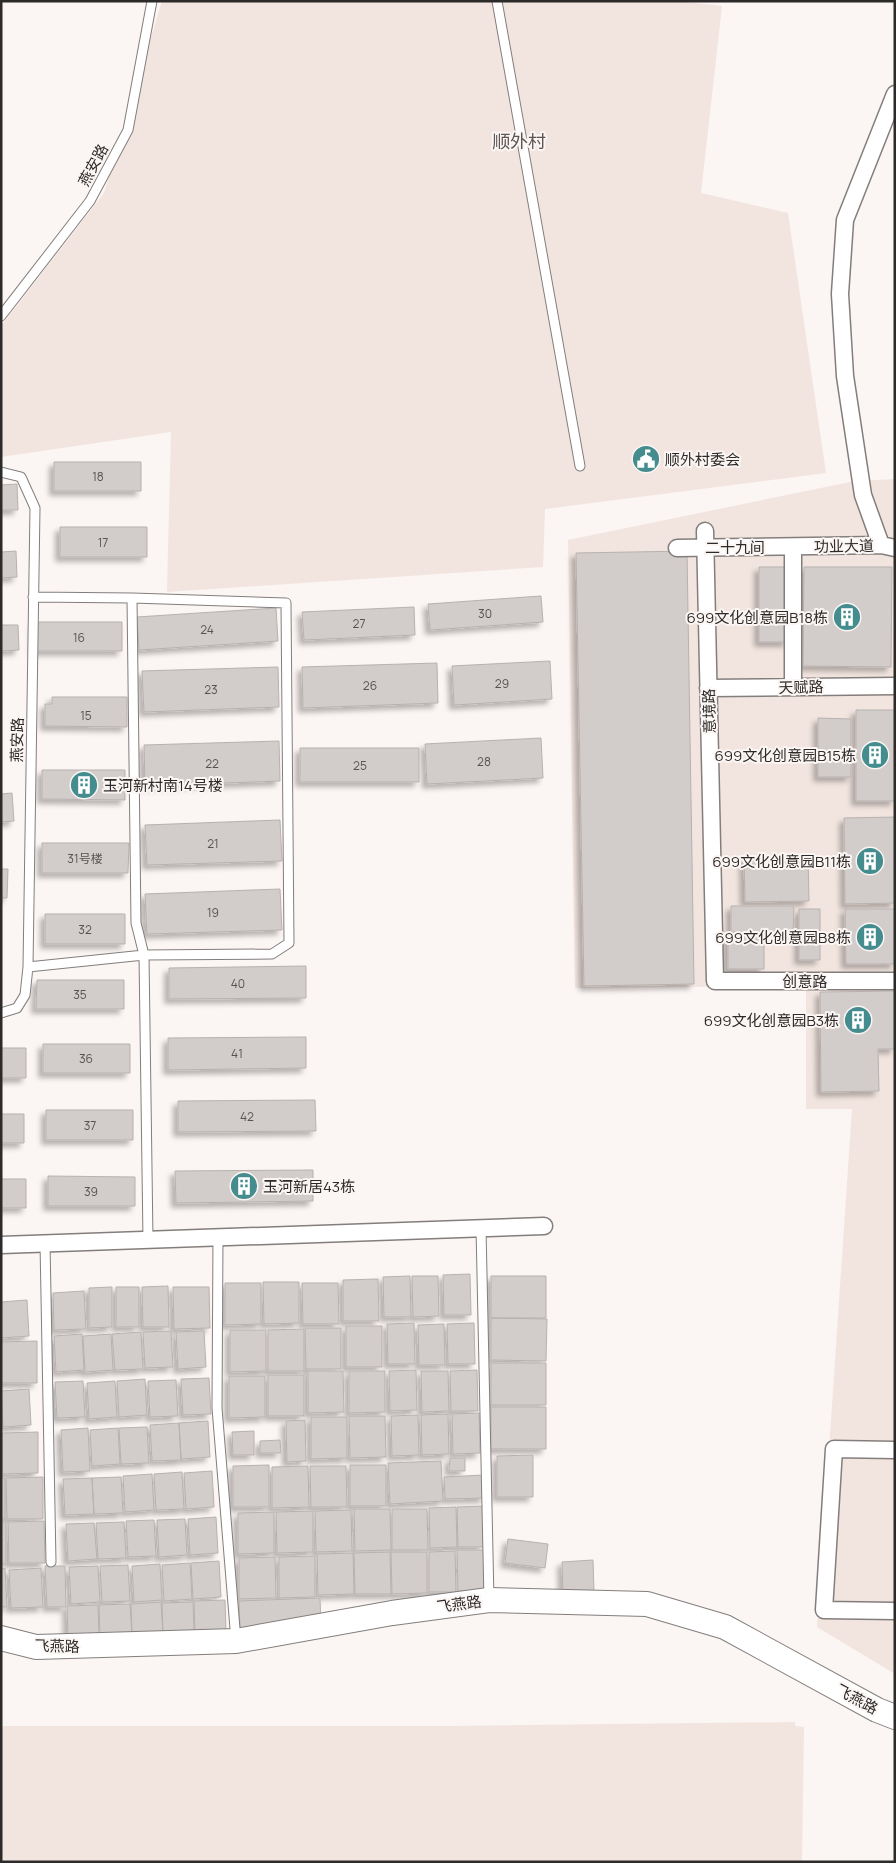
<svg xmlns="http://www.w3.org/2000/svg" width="896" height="1863" font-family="Manrope,'Noto Sans SC',sans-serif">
<defs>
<filter id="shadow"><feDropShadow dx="-4.5" dy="4.5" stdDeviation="2.5" flood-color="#0004"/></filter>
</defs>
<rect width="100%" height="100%" fill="#fbf5f3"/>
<path fill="#f2e5df" d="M 162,1 L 678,1 L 722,6 L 701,193 L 788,213 L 826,473 L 545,509 L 543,567 L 167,592 L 171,432 L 1,457 L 1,326 L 104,193 Z
M 895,479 L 895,1674 L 817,1627 L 852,1109 L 806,1109 L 806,986 L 575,988 L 568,540 L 855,481 Z
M 795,1722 L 795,1726 L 804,1727 L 802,1862 L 1,1862 L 1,1726 L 451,1726 Z"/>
<path fill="#d2ccca" stroke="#b7b2af" filter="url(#shadow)" d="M 54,462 L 141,462 L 141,491 L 54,491 Z
M 17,484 L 18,510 L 1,510 L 1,485 Z
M 60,527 L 147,527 L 147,557 L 60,557 Z
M 16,551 L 17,577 L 1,578 L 1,552 Z
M 687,551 L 694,984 L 584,986 L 576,553 Z
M 759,567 L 788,567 L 788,642 L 759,642 Z
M 804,567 L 892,567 L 891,667 L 803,666 Z
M 541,596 L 543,622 L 430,630 L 428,604 Z
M 414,607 L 415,635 L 304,640 L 302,612 Z
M 276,608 L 278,641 L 139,650 L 137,617 Z
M 35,622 L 122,622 L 122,651 L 35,651 Z
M 1,625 L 18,625 L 19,650 L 1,651 Z
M 550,661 L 552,699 L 454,705 L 452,666 Z
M 437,663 L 438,703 L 303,708 L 302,667 Z
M 278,667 L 279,707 L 144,712 L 142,671 Z
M 52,697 L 127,697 L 127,727 L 45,726 L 45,704 L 52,704 Z
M 856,710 L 895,710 L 895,801 L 856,801 Z
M 818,718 L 851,719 L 851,777 L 818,777 Z
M 541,738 L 543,778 L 427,784 L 425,744 Z
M 279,741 L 280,781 L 145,786 L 144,745 Z
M 300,748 L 419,748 L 419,782 L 300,782 Z
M 42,770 L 125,770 L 125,800 L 42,799 Z
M 12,793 L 14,821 L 1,822 L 1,794 Z
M 895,817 L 895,903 L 845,904 L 844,818 Z
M 280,820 L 282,861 L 147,865 L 145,825 Z
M 42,843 L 129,843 L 128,873 L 42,873 Z
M 808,856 L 809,901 L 745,902 L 744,858 Z
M 1,869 L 8,869 L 7,898 L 1,898 Z
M 280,889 L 282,930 L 147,934 L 145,894 Z
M 731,906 L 794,906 L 793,932 L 731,932 Z
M 799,909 L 820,909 L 820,960 L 799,960 Z
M 845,909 L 895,909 L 895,964 L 846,964 Z
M 45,914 L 125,914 L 125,944 L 45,944 Z
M 728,934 L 764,934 L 764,969 L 728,969 Z
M 306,966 L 306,998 L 169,999 L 169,968 Z
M 37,980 L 124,980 L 124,1009 L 36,1009 Z
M 895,991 L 895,1049 L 878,1049 L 879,1091 L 821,1092 L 820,992 Z
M 306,1037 L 306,1068 L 168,1070 L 168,1038 Z
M 43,1044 L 130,1044 L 130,1073 L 43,1073 Z
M 1,1048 L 26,1048 L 26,1078 L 1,1078 Z
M 315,1100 L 316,1131 L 178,1132 L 178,1101 Z
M 46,1110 L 133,1110 L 133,1140 L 46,1140 Z
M 1,1114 L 24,1114 L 24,1143 L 1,1143 Z
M 313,1170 L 313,1201 L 176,1203 L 175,1171 Z
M 48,1176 L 135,1177 L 135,1206 L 48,1206 Z
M 1,1179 L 26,1179 L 26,1208 L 1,1208 Z
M 470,1274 L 471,1315 L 444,1315 L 443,1275 Z
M 410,1276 L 411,1317 L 384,1317 L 383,1277 Z
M 412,1276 L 438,1276 L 439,1316 L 413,1317 Z
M 491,1276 L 546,1276 L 546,1318 L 491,1318 Z
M 378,1279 L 379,1321 L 343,1321 L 343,1280 Z
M 263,1282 L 299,1282 L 299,1323 L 264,1324 Z
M 225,1283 L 261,1283 L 261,1324 L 225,1325 Z
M 302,1283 L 338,1283 L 339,1324 L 303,1324 Z
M 168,1286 L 169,1327 L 143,1327 L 142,1287 Z
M 112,1287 L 112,1327 L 89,1328 L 89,1288 Z
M 116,1287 L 139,1287 L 139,1327 L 116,1327 Z
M 173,1287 L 209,1287 L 210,1328 L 174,1329 Z
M 84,1291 L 86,1329 L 54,1330 L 53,1293 Z
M 27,1300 L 29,1336 L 1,1338 L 1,1302 Z
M 491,1318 L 547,1319 L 546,1361 L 491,1360 Z
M 414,1323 L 415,1364 L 388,1364 L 387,1324 Z
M 474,1323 L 475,1364 L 448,1364 L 447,1324 Z
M 444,1324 L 445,1365 L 419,1365 L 418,1325 Z
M 346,1326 L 382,1326 L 382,1367 L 346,1367 Z
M 305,1328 L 341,1328 L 341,1369 L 306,1369 Z
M 304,1329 L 304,1371 L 268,1371 L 268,1330 Z
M 230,1330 L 266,1330 L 266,1371 L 230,1372 Z
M 171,1331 L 173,1367 L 145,1368 L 143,1332 Z
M 204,1331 L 206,1367 L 178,1369 L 176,1332 Z
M 141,1332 L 143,1369 L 115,1370 L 112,1334 Z
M 82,1334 L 84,1370 L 56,1372 L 54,1336 Z
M 111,1334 L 113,1370 L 85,1372 L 83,1336 Z
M 37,1341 L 37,1383 L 1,1383 L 1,1342 Z
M 491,1363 L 546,1363 L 546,1405 L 491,1405 Z
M 416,1370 L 417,1410 L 390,1411 L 389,1371 Z
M 477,1370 L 478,1411 L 451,1411 L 450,1371 Z
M 308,1371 L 343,1371 L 344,1412 L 308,1413 Z
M 349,1371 L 385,1371 L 385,1412 L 349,1413 Z
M 421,1371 L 448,1371 L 449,1411 L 422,1412 Z
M 268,1375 L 304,1375 L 304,1416 L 268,1416 Z
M 229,1376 L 265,1376 L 265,1417 L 229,1418 Z
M 209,1378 L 211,1414 L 183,1415 L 181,1379 Z
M 145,1379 L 147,1415 L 119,1417 L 117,1381 Z
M 176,1380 L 178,1416 L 150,1417 L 148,1381 Z
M 83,1381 L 85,1417 L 57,1418 L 55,1382 Z
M 115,1381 L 117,1417 L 89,1419 L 87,1383 Z
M 29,1389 L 31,1425 L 3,1427 L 1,1391 Z
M 491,1407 L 546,1407 L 546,1449 L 491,1449 Z
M 479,1413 L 480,1453 L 453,1454 L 452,1414 Z
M 448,1414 L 449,1454 L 422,1455 L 421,1415 Z
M 418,1415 L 419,1455 L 392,1456 L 391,1416 Z
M 349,1416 L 385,1416 L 386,1457 L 350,1458 Z
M 311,1417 L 347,1417 L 347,1458 L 311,1459 Z
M 305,1420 L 306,1461 L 287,1462 L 286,1421 Z
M 208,1421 L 210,1457 L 181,1459 L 179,1423 Z
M 179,1423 L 181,1460 L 152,1461 L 150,1425 Z
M 147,1427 L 149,1463 L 121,1464 L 119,1428 Z
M 88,1428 L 90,1471 L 63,1472 L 61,1430 Z
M 118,1428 L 120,1464 L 92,1466 L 90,1430 Z
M 254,1431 L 254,1455 L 233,1455 L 232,1432 Z
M 38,1432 L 38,1473 L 2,1474 L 2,1433 Z
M 280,1440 L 281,1453 L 260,1453 L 260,1441 Z
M 533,1455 L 533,1497 L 497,1497 L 497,1456 Z
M 450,1458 L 465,1458 L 465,1471 L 449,1471 Z
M 441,1461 L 443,1501 L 390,1504 L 388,1463 Z
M 269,1465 L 269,1507 L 233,1507 L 233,1466 Z
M 350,1465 L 386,1465 L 386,1506 L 350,1506 Z
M 308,1466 L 309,1507 L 272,1508 L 272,1467 Z
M 310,1466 L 346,1466 L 347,1507 L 311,1507 Z
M 212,1471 L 214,1507 L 186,1509 L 184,1473 Z
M 182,1472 L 184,1509 L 156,1510 L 154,1474 Z
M 152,1474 L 154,1510 L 125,1512 L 123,1476 Z
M 484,1475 L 485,1498 L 445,1499 L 444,1477 Z
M 43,1477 L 43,1519 L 7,1519 L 6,1478 Z
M 121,1477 L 123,1513 L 94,1514 L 92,1478 Z
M 1,1478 L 5,1478 L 5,1519 L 1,1519 Z
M 92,1478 L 94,1514 L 65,1515 L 63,1479 Z
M 483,1506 L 484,1547 L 458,1547 L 457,1507 Z
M 456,1507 L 457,1547 L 430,1548 L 429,1508 Z
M 354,1509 L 390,1509 L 391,1550 L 355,1551 Z
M 392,1509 L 427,1509 L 428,1550 L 392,1550 Z
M 351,1510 L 352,1551 L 316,1552 L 315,1511 Z
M 313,1511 L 313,1552 L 277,1553 L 276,1512 Z
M 274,1512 L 274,1553 L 238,1554 L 238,1513 Z
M 216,1517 L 218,1553 L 190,1555 L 188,1519 Z
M 185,1519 L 187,1555 L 159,1557 L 157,1520 Z
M 154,1520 L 156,1556 L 128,1557 L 126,1521 Z
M 44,1521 L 45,1563 L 9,1563 L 8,1522 Z
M 1,1522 L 6,1522 L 6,1564 L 1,1564 Z
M 124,1522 L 126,1558 L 98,1559 L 96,1523 Z
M 94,1523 L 97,1559 L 68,1561 L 66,1524 Z
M 508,1539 L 548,1544 L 545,1568 L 505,1563 Z
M 457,1550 L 484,1550 L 484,1590 L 458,1591 Z
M 455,1551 L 456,1592 L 429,1592 L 429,1552 Z
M 390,1552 L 391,1594 L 355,1594 L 354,1553 Z
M 391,1552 L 427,1552 L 427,1593 L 392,1594 Z
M 353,1553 L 354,1594 L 318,1595 L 317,1554 Z
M 315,1556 L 315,1597 L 279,1598 L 279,1557 Z
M 275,1557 L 276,1598 L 239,1599 L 239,1558 Z
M 593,1560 L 594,1592 L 563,1593 L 562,1562 Z
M 219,1561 L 221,1597 L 193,1599 L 191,1563 Z
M 190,1563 L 192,1599 L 164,1601 L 162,1565 Z
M 160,1564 L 162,1600 L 134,1602 L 132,1566 Z
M 128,1565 L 130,1601 L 102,1602 L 100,1566 Z
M 45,1566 L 65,1566 L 66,1607 L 47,1607 Z
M 98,1566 L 100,1602 L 71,1604 L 69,1567 Z
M 5,1568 L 7,1607 L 1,1607 L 1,1569 Z
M 41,1568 L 43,1607 L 11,1608 L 9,1570 Z
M 320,1598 L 321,1626 L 240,1629 L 239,1601 Z
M 225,1600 L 226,1631 L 195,1633 L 194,1601 Z
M 161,1602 L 163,1634 L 132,1635 L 131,1604 Z
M 193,1602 L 194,1633 L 163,1634 L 162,1603 Z
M 130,1604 L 132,1635 L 100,1636 L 99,1605 Z
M 98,1605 L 99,1636 L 68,1637 L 67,1606 Z"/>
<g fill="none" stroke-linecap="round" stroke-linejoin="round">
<defs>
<path id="lane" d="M 497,1 L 580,466
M 1,316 L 90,201 L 128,130 L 152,1
M 1,472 L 21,477 L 35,508 L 28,967 L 25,995 L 17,1008 L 1,1013
M 33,597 L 132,598 L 136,923 L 144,955 L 148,1240
M 28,967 L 144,955 L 272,954 L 289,943 L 286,603 L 132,598
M 481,1228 L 489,1600
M 218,1237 L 217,1408 L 236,1641
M 45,1243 L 51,1562"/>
<path id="street" d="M 705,531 L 715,981 L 895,981
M 881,545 L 863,495 L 845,376 L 840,294 L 845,220 L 895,94
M 677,548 L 881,545 L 895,548
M 793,687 L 793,547
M 708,688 L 895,686
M 1,1245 L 544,1226
M 895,1450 L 834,1449 L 824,1610 L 895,1611"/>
<path id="secondary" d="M 1,1638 L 36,1647 L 236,1641 L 392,1613 L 489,1600 L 647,1604 L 725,1627 L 877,1710 L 895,1717"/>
</defs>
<use href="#lane" stroke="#837e7c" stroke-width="11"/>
<use href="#street" stroke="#837e7c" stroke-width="19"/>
<use href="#secondary" stroke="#837e7c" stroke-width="26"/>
<use href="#lane" stroke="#fff" stroke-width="9"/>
<use href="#street" stroke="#fff" stroke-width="16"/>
<use href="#secondary" stroke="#fff" stroke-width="24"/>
</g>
<defs>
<symbol id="civic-disc" viewBox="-11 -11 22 22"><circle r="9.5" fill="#448c8d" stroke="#fbf5f3"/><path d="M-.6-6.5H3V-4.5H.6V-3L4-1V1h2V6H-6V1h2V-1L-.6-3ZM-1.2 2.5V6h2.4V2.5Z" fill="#fff"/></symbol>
<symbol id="building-disc" viewBox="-11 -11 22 22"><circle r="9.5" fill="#448c8d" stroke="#fbf5f3"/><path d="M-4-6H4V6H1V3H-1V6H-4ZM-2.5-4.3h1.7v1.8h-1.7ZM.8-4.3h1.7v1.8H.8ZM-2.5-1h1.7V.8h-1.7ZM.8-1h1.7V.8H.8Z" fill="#fff"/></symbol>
</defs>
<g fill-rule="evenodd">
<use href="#civic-disc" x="630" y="443" width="32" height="32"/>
<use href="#building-disc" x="831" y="601" width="32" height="32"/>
<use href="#building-disc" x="859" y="739" width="32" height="32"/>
<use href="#building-disc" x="68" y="769" width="32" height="32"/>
<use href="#building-disc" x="854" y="845" width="32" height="32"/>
<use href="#building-disc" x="854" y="921" width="32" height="32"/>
<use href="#building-disc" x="842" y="1004" width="32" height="32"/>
<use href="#building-disc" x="228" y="1170" width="32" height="32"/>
</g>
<g text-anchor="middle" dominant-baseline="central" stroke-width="4" stroke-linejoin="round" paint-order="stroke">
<g font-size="12" fill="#565352">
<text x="98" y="476">18</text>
<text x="103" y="542">17</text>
<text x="485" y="613">30</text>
<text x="359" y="623">27</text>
<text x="207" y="629">24</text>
<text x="79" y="637">16</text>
<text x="502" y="683">29</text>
<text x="370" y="685">26</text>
<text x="211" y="689">23</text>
<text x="86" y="715">15</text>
<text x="484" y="761">28</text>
<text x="212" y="763">22</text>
<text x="360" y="765">25</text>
<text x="213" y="843">21</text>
<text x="85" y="858">31号楼</text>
<text x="213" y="912">19</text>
<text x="85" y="929">32</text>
<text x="238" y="983">40</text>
<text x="80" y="994">35</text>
<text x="237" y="1053">41</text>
<text x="86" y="1058">36</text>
<text x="247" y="1116">42</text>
<text x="90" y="1125">37</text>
<text x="91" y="1191">39</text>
</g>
<g font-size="15" fill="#2d2b2a" stroke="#fbf5f3">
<text transform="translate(93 165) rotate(-62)">燕安路</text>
<text transform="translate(844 546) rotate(-1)">功业大道</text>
<text x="735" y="547">二十九间</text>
<text transform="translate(801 687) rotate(-1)">天赋路</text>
<text transform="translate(709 711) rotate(-91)">意境路</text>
<text transform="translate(17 740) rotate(-89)">燕安路</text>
<text x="805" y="981">创意路</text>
<text transform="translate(459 1604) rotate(-8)">飞燕路</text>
<text transform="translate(57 1646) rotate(1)">飞燕路</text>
<text transform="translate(857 1699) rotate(28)">飞燕路</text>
</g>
<g font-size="15" fill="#2d2b2a" stroke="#fbf5f3" text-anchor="end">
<text x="665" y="459" text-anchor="start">顺外村委会</text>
<text x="828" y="617">699文化创意园B18栋</text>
<text x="856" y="755">699文化创意园B15栋</text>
<text x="103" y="785" text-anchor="start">玉河新村南14号楼</text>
<text x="851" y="861">699文化创意园B11栋</text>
<text x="851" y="937">699文化创意园B8栋</text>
<text x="839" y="1020">699文化创意园B3栋</text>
<text x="263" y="1186" text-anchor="start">玉河新居43栋</text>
</g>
<g font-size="18" fill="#5b5654" stroke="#fbf5f3">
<text x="519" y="141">顺外村</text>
</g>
</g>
<rect width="896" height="1863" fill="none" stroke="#2d2b2a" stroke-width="5"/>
</svg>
